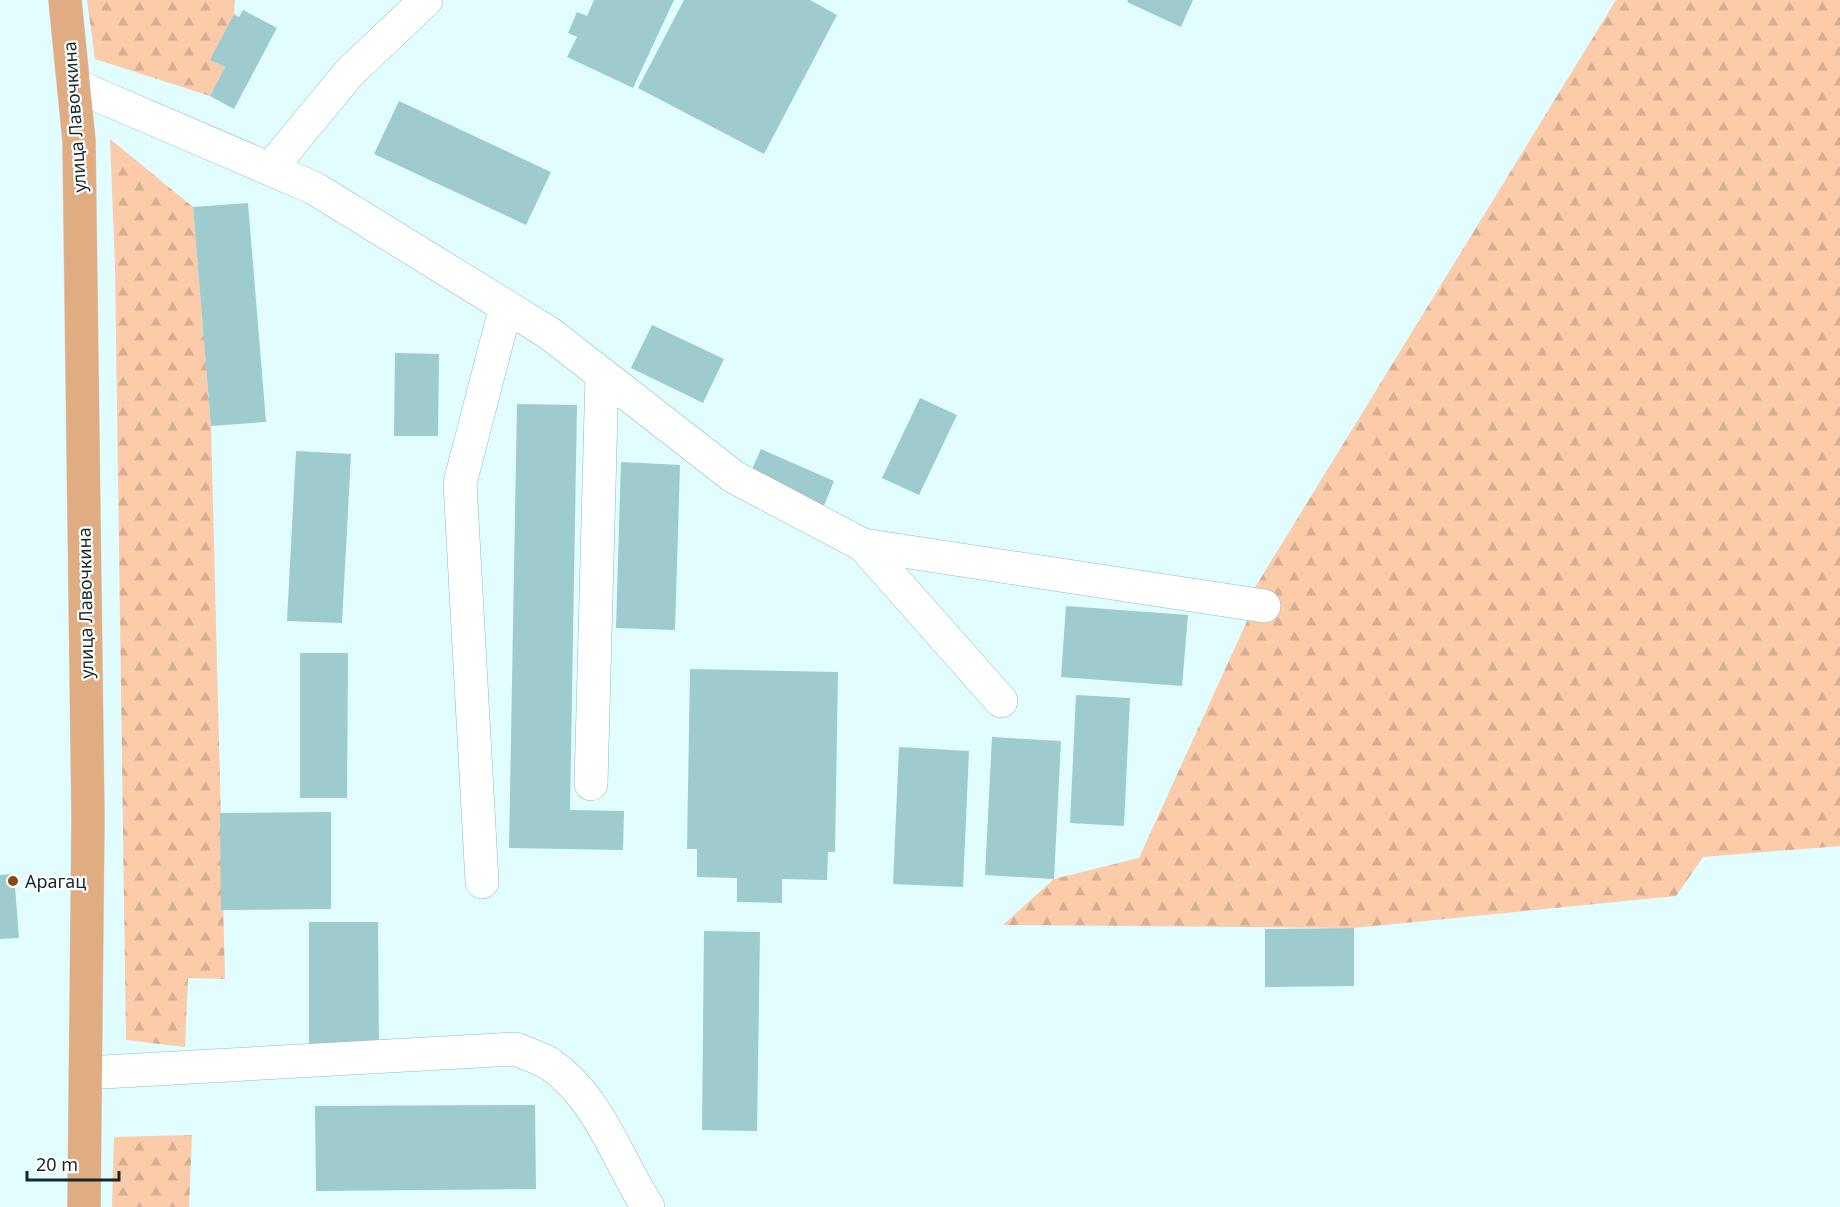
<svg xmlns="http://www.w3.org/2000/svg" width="1840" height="1207" font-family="'Noto Sans',sans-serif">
<defs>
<pattern id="forest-firs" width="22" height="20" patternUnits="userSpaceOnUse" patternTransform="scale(1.5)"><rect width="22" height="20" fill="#fccba9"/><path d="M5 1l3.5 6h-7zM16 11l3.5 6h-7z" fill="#d7ae92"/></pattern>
</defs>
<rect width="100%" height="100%" fill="#e1fdff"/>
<path fill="url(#forest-firs)" d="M 87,0 L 235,0 L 234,14 L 211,60 L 225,67 L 210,96 L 95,59 Z
M 1616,0 L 1840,0 L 1840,846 L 1703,857 L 1676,896 L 1354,928 L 1003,925 L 1054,879 L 1139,858 L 1248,619 L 1251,594 Z
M 110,139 L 193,207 L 211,426 L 225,979 L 188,978 L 185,1047 L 126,1040 L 115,265 Z
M 192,1135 L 189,1207 L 112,1207 L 114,1137 Z"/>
<path fill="#9dcbce" d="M 594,0 L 674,0 L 633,88 L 567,57 L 577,37 L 568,33 L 577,12 L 587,16 Z
M 684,0 L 810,0 L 837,15 L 764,154 L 638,88 Z
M 1128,0 L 1193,0 L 1181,27 L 1127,2 Z
M 243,10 L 277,28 L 234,109 L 210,96 L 225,67 L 210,60 L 234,14 L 239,17 Z
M 399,101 L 551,172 L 526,225 L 374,154 Z
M 248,203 L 266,422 L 211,426 L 193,207 Z
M 652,325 L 724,359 L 703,403 L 631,368 Z
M 395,353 L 439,354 L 438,436 L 394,436 Z
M 920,398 L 957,415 L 919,495 L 882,478 Z
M 517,404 L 577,405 L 570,810 L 624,811 L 623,850 L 509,848 Z
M 761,449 L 834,481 L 823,508 L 749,476 Z
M 296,451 L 351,454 L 342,623 L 287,621 Z
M 621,462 L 680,465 L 675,630 L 616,628 Z
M 1066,606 L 1188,615 L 1182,686 L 1061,677 Z
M 300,653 L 348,653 L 347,798 L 300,798 Z
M 690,669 L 838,672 L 835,852 L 828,852 L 827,880 L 782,879 L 782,903 L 737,902 L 737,878 L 697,877 L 697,849 L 687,849 Z
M 1076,695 L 1130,698 L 1124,826 L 1070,823 Z
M 992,737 L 1061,741 L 1054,879 L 985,875 Z
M 899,747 L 969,751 L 963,887 L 893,884 Z
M 331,812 L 331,909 L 221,910 L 220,813 Z
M 14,874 L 19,938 L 0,939 L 0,875 Z
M 309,922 L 378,922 L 379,1052 L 309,1052 Z
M 1354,928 L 1354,986 L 1265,987 L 1265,929 Z
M 704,931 L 760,932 L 757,1131 L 702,1130 Z
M 535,1105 L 536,1189 L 316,1191 L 315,1106 Z"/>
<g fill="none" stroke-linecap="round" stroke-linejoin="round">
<defs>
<path id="minor" d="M 74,85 L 314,188 L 549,333 L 734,477 L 863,545 L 1001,701
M 270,169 L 349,73 L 426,0
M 863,545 L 1264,606
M 591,784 L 602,374
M 482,882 L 460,483 L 506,306
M 85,1073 L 516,1049 C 527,1054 540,1058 550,1064 C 599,1098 617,1159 648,1207"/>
<path id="major" d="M 65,0 L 79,141 L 88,818 L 84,1207"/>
</defs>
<use href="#minor" stroke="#8ebbbe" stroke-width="34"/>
<use href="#major" stroke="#dadddd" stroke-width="34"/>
<use href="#minor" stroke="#fff" stroke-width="33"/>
<use href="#major" stroke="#e0ad83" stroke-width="33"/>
</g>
<circle fill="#8a4b10" stroke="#fff" stroke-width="2" cx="13" cy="881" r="6"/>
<g text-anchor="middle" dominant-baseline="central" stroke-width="4.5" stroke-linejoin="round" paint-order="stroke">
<g font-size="18" fill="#16292a" stroke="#fff">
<text transform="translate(74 117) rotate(-94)">улица Лавочкина</text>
<text transform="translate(85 603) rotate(-91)">улица Лавочкина</text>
</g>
<g font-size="18" fill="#16292a" stroke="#fff" text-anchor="start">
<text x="25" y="881">Арагац</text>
</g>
</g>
<path d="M27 1171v9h92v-9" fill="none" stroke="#16292a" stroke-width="3"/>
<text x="36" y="1171" font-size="18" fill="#16292a" stroke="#ffffff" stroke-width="4.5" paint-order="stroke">20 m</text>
</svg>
